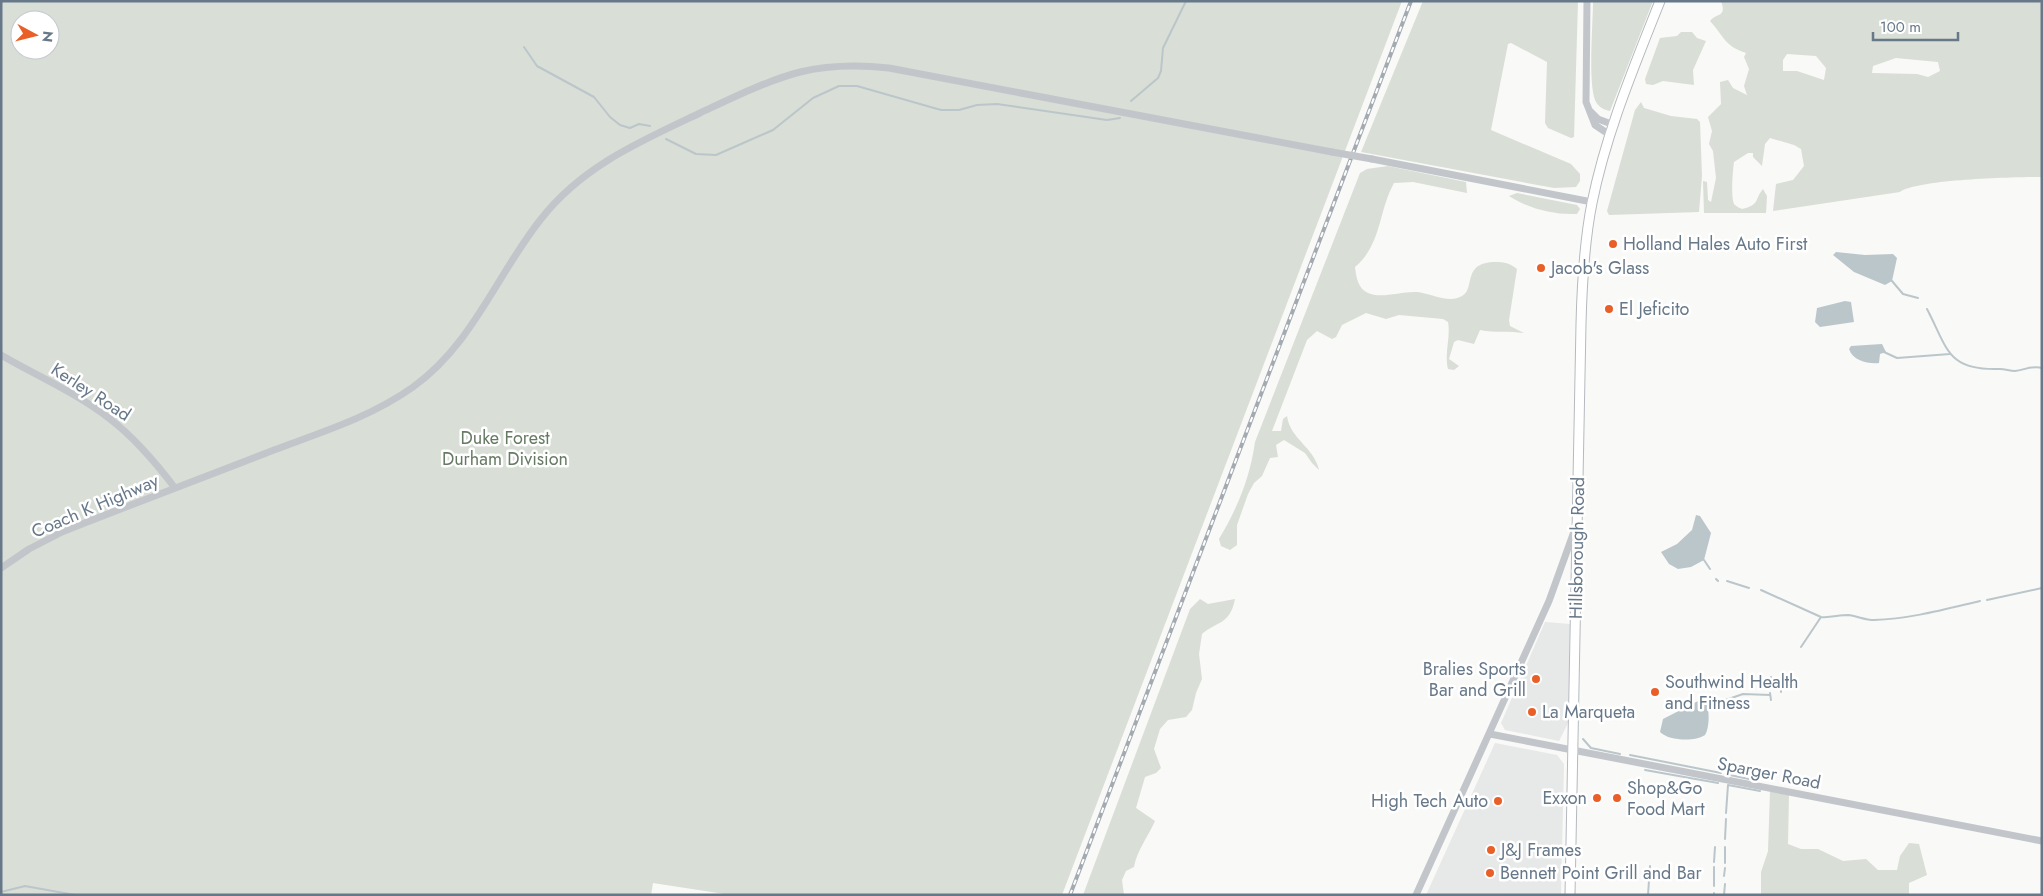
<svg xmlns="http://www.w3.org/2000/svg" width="2043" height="896" font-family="Jost,sans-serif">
<rect width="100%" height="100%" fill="#f9f9f7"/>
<path fill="#e7e8e8" d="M 1545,622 L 1570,624 L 1568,723 L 1559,741 L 1505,730 L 1501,723 Z
M 1495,743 L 1557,755 L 1564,764 L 1561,895 L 1426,895 Z"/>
<path fill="#d9ded6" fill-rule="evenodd" d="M 1,1 L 1402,1 L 1062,895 L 731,895 L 653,883 L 651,895 L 1,895 ZM 20,20 L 50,20 L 50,50 L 20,50 Z
M 1423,1 L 1578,1 L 1574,137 L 1571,138 L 1548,128 L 1545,123 L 1547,62 L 1511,43 L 1508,44 L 1491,130 L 1571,164 L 1580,174 L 1580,181 L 1576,187 L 1554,188 L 1361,152 Z
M 1593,1 L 1653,1 L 1610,111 C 1604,110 1598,107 1595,100 C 1588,81 1593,24 1593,1 Z
M 1721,1 L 2042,1 L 2042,177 C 2016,177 1918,179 1900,192 L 1773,211 L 1776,184 L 1793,180 L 1804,166 L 1801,149 L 1794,145 L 1770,138 L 1765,144 L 1762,166 L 1753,157 L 1753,153 L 1748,153 L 1734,162 C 1733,169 1730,201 1735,205 C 1737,207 1740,208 1742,209 C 1760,205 1754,200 1763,189 L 1767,196 L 1766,213 L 1704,213 L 1703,181 L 1707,182 L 1708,200 L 1711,202 L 1716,178 L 1713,151 L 1709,144 L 1712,131 L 1708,117 L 1721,104 L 1720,82 L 1728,80 L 1733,88 L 1747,95 L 1744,86 L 1749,69 L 1744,57 L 1746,53 C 1723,45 1725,37 1710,21 C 1717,12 1727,18 1721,1 ZM 1787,54 L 1816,56 L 1826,68 L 1824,80 L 1797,71 L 1783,71 L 1783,60 ZM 1896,58 L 1938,62 L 1940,71 L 1928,77 L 1917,74 L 1872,73 L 1873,66 Z
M 1681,32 L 1692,32 L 1697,38 L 1706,41 L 1693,70 L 1694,85 L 1663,81 L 1653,85 L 1646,84 L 1645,79 L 1660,38 L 1677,36 Z
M 1641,102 L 1644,108 L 1671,116 L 1697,119 L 1700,122 L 1702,176 L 1699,212 L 1609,215 L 1607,211 L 1635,110 Z
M 1388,166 L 1466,182 L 1467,193 L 1413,182 L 1394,183 C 1378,212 1382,244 1355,267 C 1356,276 1358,289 1368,293 C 1381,299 1402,291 1417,292 C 1430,293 1449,304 1462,296 C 1476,289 1461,262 1496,262 C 1504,262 1510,263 1517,269 L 1509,320 L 1510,326 L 1524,333 C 1509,331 1496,333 1480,330 L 1474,344 L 1458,340 L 1454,342 L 1449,359 L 1459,366 L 1454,370 L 1448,369 C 1444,353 1451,337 1448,322 L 1443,319 L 1399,315 L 1386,319 L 1366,313 L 1342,325 L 1336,337 L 1332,339 L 1317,331 L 1307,340 L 1272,431 L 1281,431 L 1283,419 L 1287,416 C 1290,439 1314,447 1319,470 L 1312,463 L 1305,453 L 1284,440 L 1276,445 L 1278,457 L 1270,458 L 1262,476 L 1254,483 L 1248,494 L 1237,525 L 1237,545 L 1230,550 L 1221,546 L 1219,539 C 1237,509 1250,478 1255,442 L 1360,173 L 1367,169 Z
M 1517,193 L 1577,205 L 1580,209 L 1577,214 C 1554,215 1529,209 1509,196 Z
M 1200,599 L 1208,604 L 1235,599 C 1230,625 1217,621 1202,634 L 1199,654 L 1202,679 L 1196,693 L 1192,710 L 1186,717 L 1168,720 L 1160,729 L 1154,749 L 1161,768 L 1156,773 L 1145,777 L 1136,808 L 1155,821 C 1148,837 1137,850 1134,867 L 1126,871 L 1122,880 L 1124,895 L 1083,895 L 1190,609 Z
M 1770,791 L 1789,794 L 1788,844 L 1801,849 L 1818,849 L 1843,861 L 1866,859 L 1878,870 L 1897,870 L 1900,856 L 1909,843 L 1919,844 L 1927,875 L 1909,883 L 1909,895 L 1761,895 L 1761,872 L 1768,851 Z"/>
<path fill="#bbc6cb" d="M 1836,252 L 1865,255 L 1893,254 L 1897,258 L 1892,281 L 1885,285 L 1854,272 L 1833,255 Z
M 1845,301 L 1851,302 L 1854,322 L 1820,327 L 1815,322 L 1817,308 Z
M 1882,344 L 1886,352 L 1880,354 L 1879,363 C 1868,364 1853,361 1849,349 L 1851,346 Z
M 1696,515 L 1700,516 L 1711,533 L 1704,560 L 1691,567 L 1678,569 L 1669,564 L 1661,552 L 1677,544 L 1692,530 Z
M 1704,698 C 1710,705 1710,727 1705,735 C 1695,742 1669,741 1660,732 L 1663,719 Z"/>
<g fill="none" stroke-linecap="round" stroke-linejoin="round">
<path stroke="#bbc6cb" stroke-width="2" d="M 524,47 L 537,66 L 594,97 L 610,117 L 620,125 L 630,128 L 639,124 L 650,126
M 1131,101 L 1158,78 L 1161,71 L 1163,48 L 1186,1
M 666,139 L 696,154 L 716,155 L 773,130 L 813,98 L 839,86 L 857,86 L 941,110 L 959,110 L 977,105 L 997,104 L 1107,120 L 1120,118
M 1892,281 L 1903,294 L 1918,298
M 1927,309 C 1948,349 1947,371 2000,369 C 2005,369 2010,371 2015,371 C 2024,370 2033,365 2042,368
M 1884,352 L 1897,358 L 1950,354
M 1704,560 L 1710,569
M 1716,579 L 1718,581
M 1727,581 L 1749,588
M 1761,590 L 1821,617 C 1830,618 1839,615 1848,615 C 1857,616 1865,620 1874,620 C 1910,619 1946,609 1980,601
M 1987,600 L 2042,588
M 1801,647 L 1821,617
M 1770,687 L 1771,677
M 1781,692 L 1781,672
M 1770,693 L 1771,700
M 1714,704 L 1743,694 L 1770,695
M 1583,739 L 1591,748 L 1620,754
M 1630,755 L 1721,773
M 1645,770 L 1718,783
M 1730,775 L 1749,779
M 1726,813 L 1728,785 L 1760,791
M 1725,839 L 1726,819
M 1714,862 L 1715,847
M 1725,863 L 1725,847
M 1724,876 L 1725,868
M 1714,886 L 1714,867
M 1,892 L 25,886 L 75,895
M 1648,895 L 1650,866
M 1714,895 L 1714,893
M 1724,895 L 1725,884"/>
<defs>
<path id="primary" d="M 1570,895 L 1581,324 C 1582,283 1584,243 1592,203 C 1606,133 1634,67 1660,1"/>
</defs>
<use href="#primary" stroke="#b5babf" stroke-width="11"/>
<path stroke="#c2c6cb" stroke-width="7" d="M 1587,1 L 1586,102 L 1595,125 L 1610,135
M 1590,111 L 1598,119 L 1614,125
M 1372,159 L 1592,202
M 1,355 C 37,376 77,393 110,419 C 135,438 156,463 175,488
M 1,568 L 29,549 L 62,532 C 132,504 203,478 274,450 C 322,432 371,417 413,387 C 473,344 497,274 541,219 C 582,166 641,141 700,113 C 732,98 766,81 800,72 C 829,65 860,65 889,68 L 1332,152
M 1490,734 L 2042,841
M 1416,895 L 1549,601 L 1576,526"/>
<use href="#primary" stroke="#fff" stroke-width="9"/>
<defs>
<path id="rail" d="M 1070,895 L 1411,1"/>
</defs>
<use href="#rail" stroke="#a3aab1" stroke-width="4"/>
<use href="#rail" stroke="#fff" stroke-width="2" stroke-dasharray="5.5" stroke-linecap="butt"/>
<path stroke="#c2c6cb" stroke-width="7" d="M 1332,152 L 1372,159"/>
</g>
<g fill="#e95f27" stroke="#fff" stroke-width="2">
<circle cx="1613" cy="244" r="5"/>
<circle cx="1541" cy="268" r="5"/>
<circle cx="1609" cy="309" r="5"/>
<circle cx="1536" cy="679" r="5"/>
<circle cx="1655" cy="692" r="5"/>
<circle cx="1532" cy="712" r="5"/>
<circle cx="1597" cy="798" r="5"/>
<circle cx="1617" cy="798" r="5"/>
<circle cx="1498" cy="801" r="5"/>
<circle cx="1491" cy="850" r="5"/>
<circle cx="1490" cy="873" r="5"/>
</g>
<g text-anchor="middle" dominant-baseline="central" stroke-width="5" stroke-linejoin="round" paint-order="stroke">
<g font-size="18" fill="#677889" stroke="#fff" text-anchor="start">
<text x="1623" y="244">Holland Hales Auto First</text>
<text x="1551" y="268">Jacob's Glass</text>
<text x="1619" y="309">El Jeficito</text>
<text x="1526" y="669" text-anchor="end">Bralies Sports<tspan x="1526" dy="21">Bar and Grill</tspan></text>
<text x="1665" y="682">Southwind Health<tspan x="1665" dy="21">and Fitness</tspan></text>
<text x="1542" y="712">La Marqueta</text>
<text x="1627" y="788">Shop&amp;Go<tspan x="1627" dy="21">Food Mart</tspan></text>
<text x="1587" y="798" text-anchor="end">Exxon</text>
<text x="1488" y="801" text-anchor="end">High Tech Auto</text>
<text x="1501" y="850">J&amp;J Frames</text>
<text x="1500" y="873">Bennett Point Grill and Bar</text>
</g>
<g font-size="18" fill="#677889" stroke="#fff">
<text transform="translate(91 392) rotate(33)">Kerley Road</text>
<text transform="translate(95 506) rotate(-23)">Coach K Highway</text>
<text transform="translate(1577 548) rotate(-89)">Hillsborough Road</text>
<text transform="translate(1769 773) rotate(11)">Sparger Road</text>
</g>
<g font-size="18" fill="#667a63" stroke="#fff">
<text x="505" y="438">Duke Forest<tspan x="505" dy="21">Durham Division</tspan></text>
</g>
</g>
<rect width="2043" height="896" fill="none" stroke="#677889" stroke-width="5"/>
<g transform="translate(35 35) rotate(97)"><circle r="24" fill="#ffffff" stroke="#c2c9d0"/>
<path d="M0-4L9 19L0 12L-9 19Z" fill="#e95f27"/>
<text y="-8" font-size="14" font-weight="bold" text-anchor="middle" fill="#677889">N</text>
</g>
<path d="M1873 32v8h85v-8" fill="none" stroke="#677889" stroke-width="2.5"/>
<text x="1880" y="32" font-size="15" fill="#677889" stroke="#ffffff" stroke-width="4" paint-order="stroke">100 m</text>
</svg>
